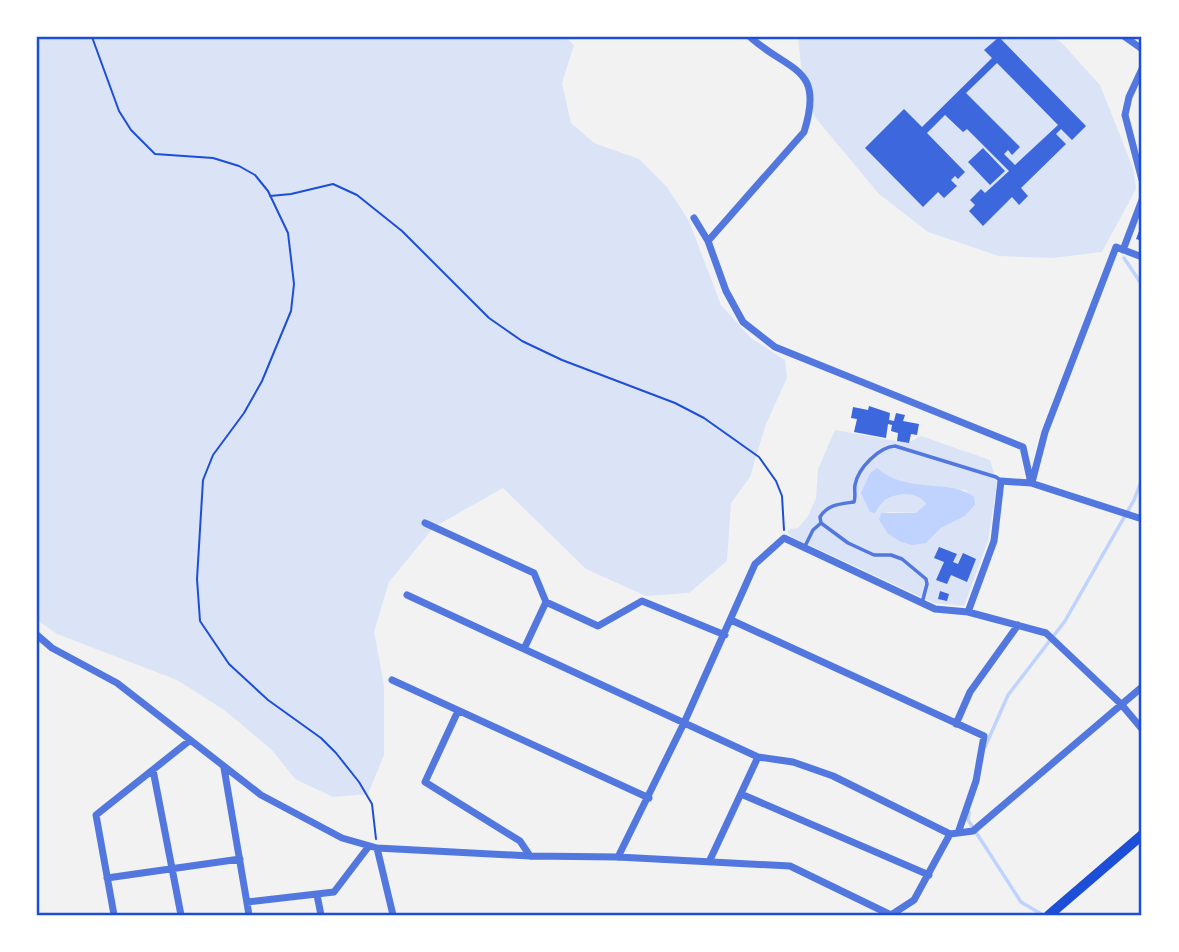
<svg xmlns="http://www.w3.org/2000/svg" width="1179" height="952" font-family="'IBM Plex Sans',sans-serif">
<rect width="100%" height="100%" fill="#f2f2f2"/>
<path fill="#dbe4f7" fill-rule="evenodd" d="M 37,37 L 565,37 L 574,45 L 562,83 L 571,123 L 594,143 L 639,159 L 667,187 L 689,221 L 721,305 L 751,338 L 785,360 L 787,378 L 766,424 L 750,477 L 731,503 L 727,561 L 689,593 L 646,596 L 586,569 L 503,488 L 434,527 L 389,582 L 374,632 L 384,685 L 384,755 L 368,794 L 333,797 L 295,779 L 271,749 L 224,710 L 177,680 L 57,634 L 37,620 Z
M 798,37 L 1052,37 L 1061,42 L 1100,85 L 1133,168 L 1136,189 L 1102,252 L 1053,258 L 999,256 L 928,232 L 879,194 L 814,116 L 802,75 Z
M 835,430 L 908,443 L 921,436 L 990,460 L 997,483 L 988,541 L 964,606 L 934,603 L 792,537 L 787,532 L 790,529 L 798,528 L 808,516 L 816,498 L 818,469 ZM 877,468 C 901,489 936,488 966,490 L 975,505 L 965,516 L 941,528 L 926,543 L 888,534 L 879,520 L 888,512 L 916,513 L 926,504 C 918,492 900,492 888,499 C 883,501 879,509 875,513 Z"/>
<path fill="#bfd3fe" d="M 877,468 C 908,495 950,478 974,497 L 975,505 L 965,516 L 941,528 L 926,543 L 912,545 L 901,542 L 888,534 L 879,520 L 881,513 L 916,513 L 926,504 C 918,492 900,492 887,499 C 883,501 878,509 875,513 L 870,512 L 861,493 L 870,473 Z"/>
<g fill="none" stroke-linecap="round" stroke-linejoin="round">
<path stroke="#bfd3fe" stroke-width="3.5" d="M 1124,258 L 1142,285
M 985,747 L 1008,695 L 1065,621 L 1134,500 L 1142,479
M 969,812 L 968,820 L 1021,902 L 1043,915"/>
</g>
<path fill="#3d67dc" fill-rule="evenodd" d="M 999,37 L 1086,126 L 1072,140 L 1061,129 L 1056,134 L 1066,144 L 1021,188 L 1028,196 L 1019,205 L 1012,197 L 983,226 L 969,211 L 975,205 L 970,200 L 981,189 L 985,193 L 1009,171 L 967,129 L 963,132 L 945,115 L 927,133 L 965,172 L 958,179 L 955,176 L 951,180 L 957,186 L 944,198 L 938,192 L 923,207 L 865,148 L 904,109 L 922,127 L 992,58 L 984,50 ZM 997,63 L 1058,125 L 1015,165 L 1004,154 L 1008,150 L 1012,155 L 1020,147 L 966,93 Z
M 983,148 L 1005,171 L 990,185 L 968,162 Z
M 1142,223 L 1142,241 L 1136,239 Z
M 869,406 L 890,413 L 889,420 L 894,421 L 896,413 L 905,415 L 903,421 L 919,424 L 917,435 L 911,434 L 909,443 L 897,441 L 898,433 L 891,431 L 892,425 L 888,424 L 886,438 L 854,432 L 857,419 L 851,418 L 853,407 L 868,410 Z
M 939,547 L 957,554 L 953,562 L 958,564 L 963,553 L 976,559 L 967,582 L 951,575 L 947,584 L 936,580 L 944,562 L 934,558 Z
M 940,591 L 949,594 L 947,601 L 938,599 Z"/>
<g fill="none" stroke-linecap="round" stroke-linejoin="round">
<path stroke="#1d4ed8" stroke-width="2" d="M 92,37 L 119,111 L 131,130 L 155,154 L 213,158 L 239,166 L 255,175 L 268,191 L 288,233 L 294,284 L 291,311 L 262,381 L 244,413 L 213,455 L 203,480 L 197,579 L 200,621 L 229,664 L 268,700 L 321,738 L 336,753 L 359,782 L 372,804 L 376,839
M 270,196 L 291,194 L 333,184 L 357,195 L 402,231 L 489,318 L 522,341 L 562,360 L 675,403 L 704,418 L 759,457 L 776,481 L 782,496 L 784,530"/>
<path stroke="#5277de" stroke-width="3.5" d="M 805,546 L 813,530 L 821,523
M 922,603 L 927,584 L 926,579 L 902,559 L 891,555 L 874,555 L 848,543 L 821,523 L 820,517 C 828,504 840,504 854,502 C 856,496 854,491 855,485 C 858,468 879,447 895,446 L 996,477 L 1000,480"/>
<path stroke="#5277de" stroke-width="7" d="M 1125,37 L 1142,49
M 1142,69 L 1129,97 L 1125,115 L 1142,180
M 694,218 L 708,241 L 726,291 L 743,322 L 775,347 L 1023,447 L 1031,483
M 708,241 L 804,132 C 825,66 789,72 750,37
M 1123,250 L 1142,200
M 1032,482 L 1045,432 L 1116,247 L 1142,257
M 425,523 L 534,573 L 546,602 L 598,626 L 642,601 L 725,635
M 407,595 L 758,757 L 793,762 L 833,776 L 950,834 L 973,831 L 1142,687
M 968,612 L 994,541 L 1001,481 L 1031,483 L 1142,519
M 731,620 L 984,736 L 976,781 L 958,833
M 37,635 L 52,648 L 117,683 L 261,795 L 342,838 L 377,848 L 530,856 L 618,857 L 790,866 L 891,915
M 524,649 L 546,602
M 392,680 L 649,798
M 458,711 L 425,782 L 520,841 L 530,856
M 956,724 L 970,692 L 1018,625
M 224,768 L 249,915
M 153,770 L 181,915
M 741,794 L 929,875
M 377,848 L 393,915
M 618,857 L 684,723 L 755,564 L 784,538 L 935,609 L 968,612 L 1046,633 L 1121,704 L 1142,729
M 709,862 L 758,757
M 107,878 L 240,859
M 317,895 L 321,915
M 247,902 L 334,892 L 369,846
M 114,915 L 96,815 L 189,741
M 891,915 L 914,900 L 950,834"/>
<path stroke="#1d4ed8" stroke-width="10" d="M 1049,915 L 1142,835"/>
</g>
<rect width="1179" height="952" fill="none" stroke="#ffffff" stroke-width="77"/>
<rect x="38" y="38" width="1102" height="876" fill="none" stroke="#1d4ed8" stroke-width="2.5"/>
</svg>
